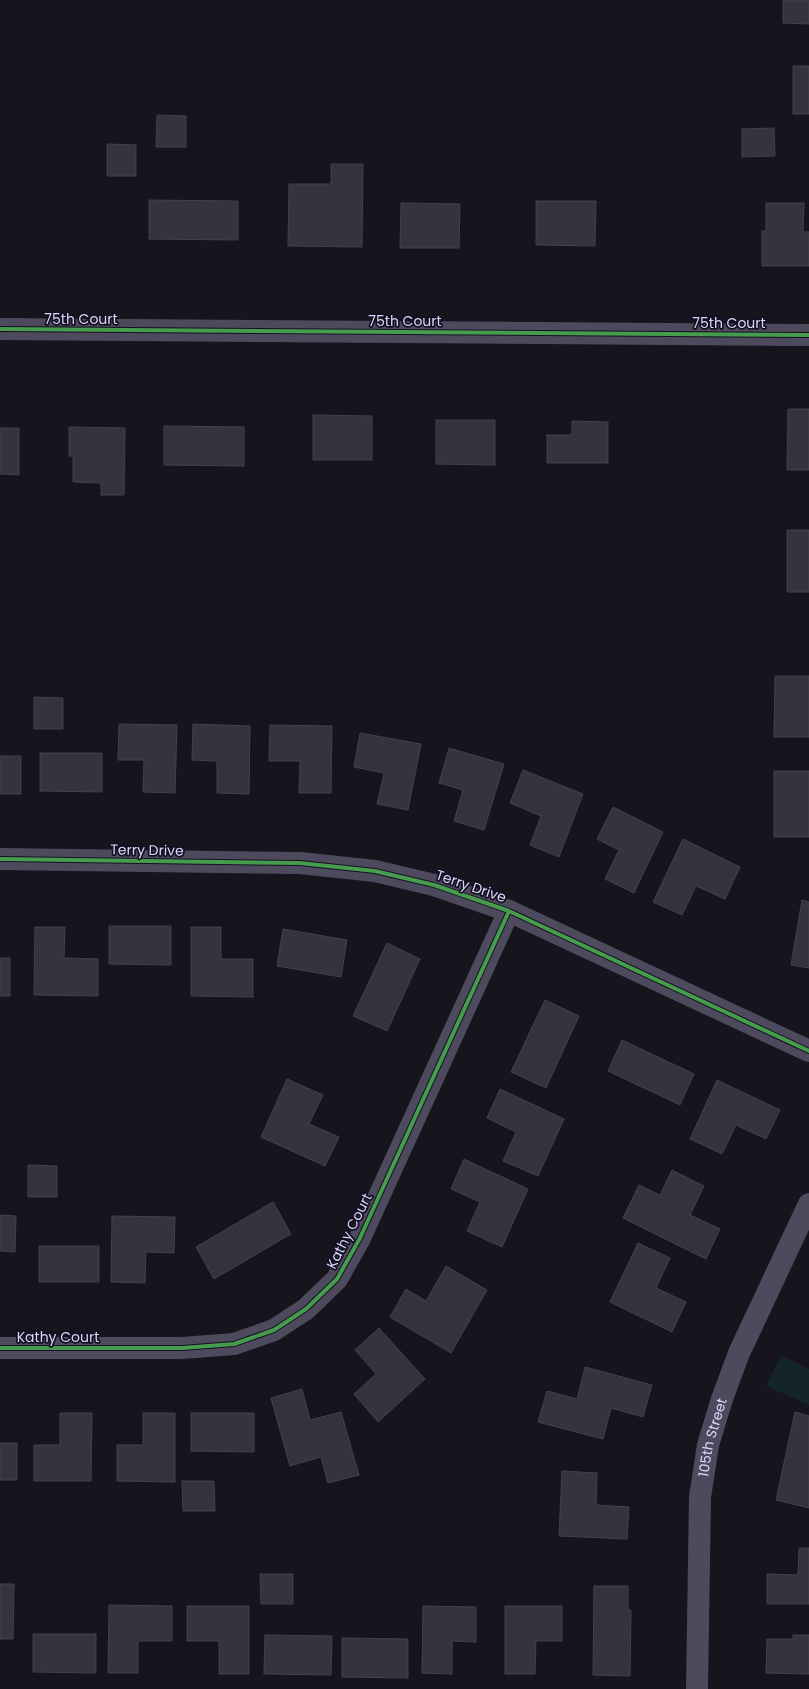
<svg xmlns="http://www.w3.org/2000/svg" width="809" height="1689" font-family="Poppins,sans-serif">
<rect width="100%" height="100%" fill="#16141d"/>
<path fill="#142528" d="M 781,1355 L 809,1369 L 809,1405 L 766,1386 Z"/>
<path fill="#36323f" stroke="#444050" d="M 783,0 L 809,0 L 809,24 L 783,23 Z
M 793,66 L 809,66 L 809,114 L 793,114 Z
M 157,115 L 186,116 L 186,147 L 156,147 Z
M 774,128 L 775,156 L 742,157 L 742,129 Z
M 107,144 L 136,145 L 136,176 L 107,176 Z
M 331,164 L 363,164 L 362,247 L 288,246 L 289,184 L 331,184 Z
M 149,200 L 238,201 L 238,240 L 149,239 Z
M 536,201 L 596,201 L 595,246 L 536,245 Z
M 401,203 L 460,204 L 459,248 L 400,248 Z
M 766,203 L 804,203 L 803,232 L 809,232 L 809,266 L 762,266 L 762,231 L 766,231 Z
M 788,409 L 809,409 L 809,470 L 787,470 Z
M 313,415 L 372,416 L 372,460 L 313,460 Z
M 436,420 L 495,420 L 495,465 L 436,464 Z
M 572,421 L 608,422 L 608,463 L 547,463 L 547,435 L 572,435 Z
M 164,426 L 244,427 L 244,466 L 164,465 Z
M 69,427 L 125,428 L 124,495 L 101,495 L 101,483 L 73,482 L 73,456 L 69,456 Z
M 0,428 L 19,428 L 19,475 L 0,474 Z
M 787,530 L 809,530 L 809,592 L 787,592 Z
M 775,676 L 809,676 L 809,737 L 774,737 Z
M 34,697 L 63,698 L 63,729 L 34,729 Z
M 119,724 L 177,725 L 175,793 L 143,792 L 144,760 L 118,760 Z
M 193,724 L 250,726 L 249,794 L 217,793 L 217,761 L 192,760 Z
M 270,725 L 332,726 L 331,793 L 299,793 L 300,761 L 269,761 Z
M 360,733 L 421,744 L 408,810 L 377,804 L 384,773 L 354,767 Z
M 449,748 L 504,764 L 484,830 L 454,821 L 463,790 L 439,783 Z
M 40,753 L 102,753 L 102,792 L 40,791 Z
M 0,756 L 21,756 L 21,794 L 0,794 Z
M 523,770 L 583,794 L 559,857 L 530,845 L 541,816 L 510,803 Z
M 774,771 L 809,771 L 809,837 L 774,837 Z
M 613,807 L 663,832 L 634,893 L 605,879 L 619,850 L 597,839 Z
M 683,839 L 740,867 L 725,899 L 696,886 L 682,915 L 653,902 Z
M 802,900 L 809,902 L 809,968 L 791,965 Z
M 109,926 L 171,926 L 171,965 L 109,964 Z
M 35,927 L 65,927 L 64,958 L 98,959 L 98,996 L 34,995 Z
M 191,927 L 221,927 L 221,959 L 253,959 L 253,997 L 191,996 Z
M 283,929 L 347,940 L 341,977 L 277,966 Z
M 387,943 L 420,959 L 387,1031 L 353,1016 Z
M 0,958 L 10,958 L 10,996 L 0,996 Z
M 545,1000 L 579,1016 L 546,1088 L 511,1072 Z
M 622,1040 L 694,1074 L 680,1105 L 608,1071 Z
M 287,1079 L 323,1095 L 309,1124 L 339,1137 L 325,1166 L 261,1137 Z
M 717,1080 L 780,1110 L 766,1139 L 736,1125 L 722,1154 L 690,1139 Z
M 500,1089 L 564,1119 L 538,1176 L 503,1161 L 516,1132 L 487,1118 Z
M 464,1159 L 528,1189 L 502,1247 L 467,1231 L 480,1202 L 451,1189 Z
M 28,1165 L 57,1166 L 57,1197 L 28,1197 Z
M 672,1170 L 704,1186 L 690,1215 L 720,1229 L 706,1259 L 623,1218 L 639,1185 L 660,1195 Z
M 273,1202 L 291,1234 L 214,1279 L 196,1247 Z
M 0,1215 L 16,1216 L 15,1252 L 0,1251 Z
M 112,1216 L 175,1217 L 174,1253 L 146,1252 L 145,1283 L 111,1282 Z
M 638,1243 L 670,1258 L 656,1288 L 686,1302 L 672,1332 L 610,1302 Z
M 39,1246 L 99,1246 L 99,1282 L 39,1282 Z
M 446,1266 L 487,1290 L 451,1353 L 390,1317 L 406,1289 L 426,1301 Z
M 379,1328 L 425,1379 L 378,1422 L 354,1394 L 376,1374 L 355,1350 Z
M 585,1367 L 652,1385 L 643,1417 L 611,1408 L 603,1439 L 538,1422 L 547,1391 L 577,1399 Z
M 302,1389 L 310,1420 L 341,1412 L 359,1475 L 328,1483 L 321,1457 L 290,1466 L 271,1398 Z
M 795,1412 L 809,1416 L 809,1508 L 776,1500 Z
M 60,1413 L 92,1413 L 91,1481 L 34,1481 L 34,1445 L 60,1445 Z
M 143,1413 L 175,1413 L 175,1482 L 117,1481 L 117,1445 L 143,1445 Z
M 191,1413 L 254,1413 L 254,1452 L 191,1451 Z
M 0,1443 L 17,1443 L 17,1480 L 0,1480 Z
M 562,1471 L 597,1473 L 596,1505 L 629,1507 L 627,1539 L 559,1536 Z
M 182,1481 L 214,1481 L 215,1511 L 183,1511 Z
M 799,1548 L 809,1548 L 809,1604 L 767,1604 L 767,1574 L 798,1575 Z
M 260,1574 L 293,1574 L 293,1604 L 261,1604 Z
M 0,1584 L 14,1584 L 13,1639 L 0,1639 Z
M 594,1586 L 628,1586 L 628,1610 L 631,1610 L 630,1676 L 593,1675 Z
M 109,1605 L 172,1606 L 172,1641 L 138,1641 L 138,1673 L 108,1673 Z
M 187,1606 L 249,1606 L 249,1674 L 219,1674 L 219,1641 L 187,1641 Z
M 423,1606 L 476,1607 L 476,1642 L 452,1641 L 452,1674 L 422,1673 Z
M 505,1606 L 562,1606 L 562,1641 L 536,1641 L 535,1674 L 505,1674 Z
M 33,1634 L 96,1634 L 96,1673 L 33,1672 Z
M 265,1635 L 332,1636 L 331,1675 L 264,1674 Z
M 793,1635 L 809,1635 L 809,1674 L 766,1673 L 767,1639 L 793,1639 Z
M 342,1638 L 408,1639 L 408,1678 L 342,1677 Z"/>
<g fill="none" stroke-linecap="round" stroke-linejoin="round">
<g stroke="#4d4a5d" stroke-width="22">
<path d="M 0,329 L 809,335"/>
<path d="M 0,859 L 300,863 L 375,871 L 434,885 L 509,911 L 809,1051"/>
<path d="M 0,1348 L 182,1348 L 234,1344 L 274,1330 L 306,1309 L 337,1279 L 360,1238 L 509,911"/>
<path id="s1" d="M 697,1689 L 700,1497 L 708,1445 L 722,1399 L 739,1353 L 809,1204"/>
</g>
<defs>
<path id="cycleway" d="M 0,329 L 809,335
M 0,859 L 300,863 L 375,871 L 434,885 L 509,911 L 809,1051
M 0,1348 L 182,1348 L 234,1344 L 274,1330 L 306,1309 L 337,1279 L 360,1238 L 509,911"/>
</defs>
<use href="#cycleway" stroke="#151021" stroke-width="6"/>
<use href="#cycleway" stroke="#469c4c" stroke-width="4"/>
</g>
<g text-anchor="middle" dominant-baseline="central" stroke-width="3.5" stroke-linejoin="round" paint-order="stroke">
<g font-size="14" fill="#ded6fa" stroke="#151021">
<text x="81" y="319">75th Court</text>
<text x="405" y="321">75th Court</text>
<text x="729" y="323">75th Court</text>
<text transform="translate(147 850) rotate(1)">Terry Drive</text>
<text transform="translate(471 886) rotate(19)">Terry Drive</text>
<text transform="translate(349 1231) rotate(-63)">Kathy Court</text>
<text x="58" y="1337">Kathy Court</text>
<text stroke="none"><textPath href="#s1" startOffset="253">105th Street</textPath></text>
</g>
</g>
</svg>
